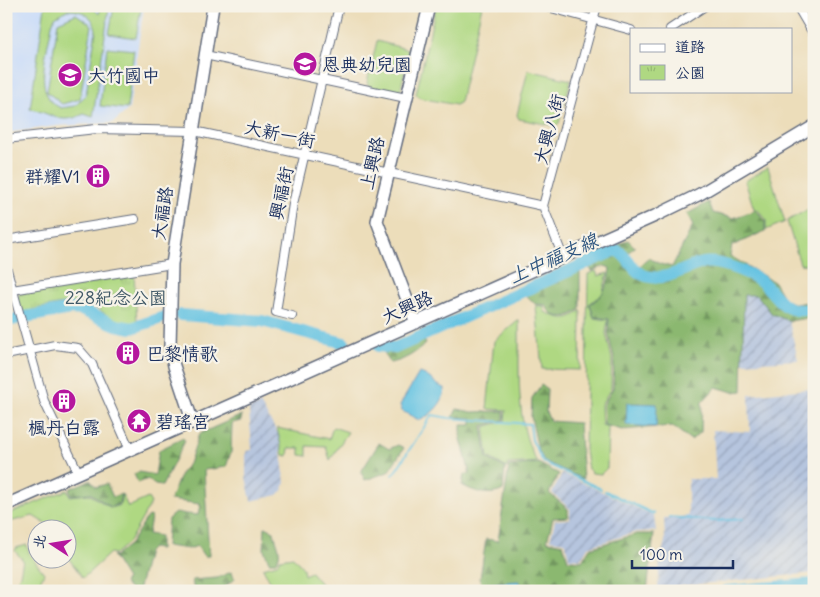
<svg xmlns="http://www.w3.org/2000/svg" width="820" height="597" font-family="Delius,'LXGW WenKai TC',sans-serif">
<defs>
<pattern id="industrial-furrows" width="10" height="10" patternUnits="userSpaceOnUse" patternTransform="scale(1.25)"><rect width="10" height="10" fill="#b6c5de"/><path d="M-1 1l2-2M0 10L10 0M9 11l2-2" fill="none" stroke="#93a0b7"/></pattern>
<pattern id="forest-firs" width="22" height="20" patternUnits="userSpaceOnUse" patternTransform="scale(1.25)"><rect width="22" height="20" fill="#8bb870"/><path d="M5 1l3.5 6h-7zM16 11l3.5 6h-7z" fill="#71965f"/></pattern>
<pattern id="park-tufts" width="24" height="20" patternUnits="userSpaceOnUse" patternTransform="scale(1.25)"><rect width="24" height="20" fill="#afd882"/><path d="M3 7l-1-3M5 7V3M7 7l1-3M15 17l-1-3M17 17v-4M19 17l1-3" fill="none" stroke="#96ba73"/></pattern>
</defs>
<rect width="100%" height="100%" fill="#f7f3e8"/>
<filter id="ink" filterUnits="userSpaceOnUse"><feTurbulence type="fractalNoise" baseFrequency=".02" numOctaves="2"/><feDisplacementMap in="SourceGraphic" scale="10" xChannelSelector="R" yChannelSelector="G"/><feConvolveMatrix kernelMatrix="1 2 1 2 8 2 1 2 1" color-interpolation-filters="sRGB"/></filter>
<filter id="wash" filterUnits="userSpaceOnUse"><feTurbulence type="fractalNoise" baseFrequency=".0096" numOctaves="4" result="noise"/><feDisplacementMap in="SourceGraphic" scale="20" xChannelSelector="R" yChannelSelector="G"/><feGaussianBlur stdDeviation="1.12" result="paint"/><feColorMatrix in="noise" values="0 0 0 0 0 0 0 0 0 0 0 0 0 0 0 0 0 1.4 0 .05"/><feComposite in="paint" operator="in"/></filter>
<g filter="url(#wash)">
<rect width="100%" height="100%" fill="#ecddba"/>
<path fill="#c9dcf9" d="M 6,6 L 144,6 L 129,109 L 113,123 L 57,126 L 6,133 Z"/>
<path fill="url(#industrial-furrows)" d="M 744,295 L 757,295 L 772,314 L 789,321 L 798,360 L 743,363 Z
M 808,389 L 814,407 L 814,573 L 658,588 L 660,560 L 665,541 L 664,518 L 688,516 L 688,479 L 716,479 L 713,430 L 750,432 L 749,395 Z
M 260,404 L 279,435 L 285,482 L 283,490 L 278,495 L 251,501 L 246,477 L 246,451 L 252,450 L 249,409 Z
M 562,473 L 654,516 L 656,531 L 636,532 L 588,547 L 581,559 L 569,558 L 565,542 L 550,540 L 555,520 L 570,519 L 570,509 L 552,493 Z"/>
<path fill="#afd882" stroke="#658470" fill-rule="evenodd" d="M 45,6 L 91,6 L 99,14 L 101,6 L 109,8 L 93,117 L 84,114 C 59,126 53,113 30,109 ZM 67,10 C 81,10 93,14 96,30 L 86,95 L 75,106 L 61,108 C 31,96 48,50 52,24 L 55,17 Z
M 114,6 L 141,8 L 136,38 L 109,34 Z
M 436,6 L 482,6 L 460,102 L 456,105 L 420,98 L 416,94 Z
M 76,14 L 92,25 L 80,99 L 62,104 L 47,92 L 58,22 Z
M 377,41 L 410,50 L 400,91 L 397,93 L 370,87 L 367,83 Z
M 107,47 L 134,50 L 127,109 L 100,106 Z
M 528,70 L 571,80 L 559,123 L 556,126 L 519,119 L 517,115 Z
M 768,167 L 785,222 L 766,230 L 766,219 L 757,209 L 754,209 L 745,181 Z
M 814,206 L 814,235 L 809,238 L 814,247 L 808,250 L 808,265 L 800,264 L 787,221 Z
M 596,271 L 598,276 L 608,273 L 602,295 L 589,304 L 594,318 L 608,320 L 606,333 L 612,359 L 611,388 L 601,405 L 602,425 L 608,427 L 607,468 L 601,474 L 592,473 L 588,469 L 585,451 L 588,274 Z
M 536,306 L 544,306 L 545,312 C 560,319 568,322 581,310 L 580,370 L 542,369 Z
M 519,320 C 520,363 514,425 537,462 L 508,464 L 507,468 L 488,457 L 484,427 L 505,421 L 506,410 L 487,409 L 494,341 Z
M 333,427 L 348,432 L 330,460 L 326,447 L 307,446 L 307,456 L 300,455 L 300,448 L 289,448 L 288,456 L 283,455 L 277,428 L 329,439 Z
M 67,490 L 70,496 L 89,494 L 111,508 L 120,505 L 122,494 L 128,507 L 148,498 L 151,503 L 129,542 L 115,554 L 110,553 L 83,578 L 69,559 L 68,530 L 54,529 L 33,516 L 9,522 L 6,515 Z
M 27,545 L 30,555 L 44,573 L 35,591 L 12,591 L 20,575 L 23,560 L 15,551 L 16,548 Z
M 293,557 L 303,568 L 304,575 L 311,572 L 327,591 L 275,591 L 263,568 L 277,564 L 280,559 Z"/>
<path fill="url(#forest-firs)" stroke="#537467" d="M 709,202 L 713,213 L 733,218 L 756,210 L 765,220 L 765,231 L 732,246 L 730,256 L 774,282 L 784,299 L 795,304 L 814,301 L 814,317 L 789,321 L 772,314 L 757,295 L 744,295 L 742,391 L 733,392 L 716,387 L 702,402 L 701,432 L 691,440 L 672,426 L 622,430 L 604,425 L 603,405 L 613,388 L 614,359 L 608,333 L 609,319 L 594,317 L 590,304 C 605,295 608,285 610,268 L 605,266 L 592,271 L 590,268 L 590,258 L 628,240 L 635,247 L 622,257 L 633,272 L 649,258 L 660,264 L 672,267 L 693,225 L 687,214 Z
M 580,267 L 580,309 C 570,319 551,321 546,305 L 535,304 L 524,293 Z
M 421,334 L 426,344 C 415,353 404,361 390,363 L 383,350 Z
M 541,385 L 547,389 L 546,412 L 550,421 L 579,423 L 583,479 L 544,461 L 538,449 L 531,417 L 532,398 Z
M 457,409 L 472,412 L 504,411 L 504,420 L 482,426 L 487,458 L 505,468 L 503,490 C 491,497 474,492 462,485 L 464,475 L 470,474 L 461,439 L 461,425 L 472,425 L 472,418 L 453,417 Z
M 242,415 L 241,421 L 232,423 L 231,452 L 226,467 L 204,470 L 209,556 L 204,556 L 197,546 L 189,549 L 166,546 L 168,519 L 175,513 L 198,515 L 200,504 L 170,500 L 182,471 L 189,464 L 199,434 Z
M 183,438 L 185,441 L 162,486 L 155,485 L 148,479 L 138,483 L 134,474 L 139,472 L 155,475 L 159,450 Z
M 379,443 L 389,449 L 398,445 L 404,448 L 388,472 L 365,480 L 361,472 Z
M 538,463 L 559,474 L 549,493 L 568,509 L 568,517 L 553,518 L 547,541 L 563,544 L 568,560 L 582,561 L 590,548 L 637,534 L 654,534 L 647,591 L 482,591 L 480,579 L 486,539 L 498,541 L 509,466 Z
M 90,480 L 96,487 L 107,484 L 113,497 L 121,494 L 119,504 L 111,507 L 90,493 L 71,495 L 69,489 Z
M 148,516 L 151,517 L 148,534 L 160,536 L 160,549 L 152,548 L 148,552 L 138,591 L 131,591 L 124,583 L 127,579 L 112,555 L 115,556 L 130,544 Z
M 265,527 L 274,531 C 275,542 284,552 276,562 L 269,562 L 264,550 Z
M 231,572 L 235,579 L 219,591 L 194,591 L 192,580 L 217,578 Z"/>
<path fill="url(#park-tufts)" stroke="#658470" d="M 134,274 L 137,322 C 110,328 103,306 84,302 C 74,300 34,310 22,312 L 17,299 L 20,292 Z"/>
<path fill="#64c2e2" stroke="#4078a0" d="M 419,373 C 429,374 435,386 445,388 C 445,402 431,416 419,420 L 402,411 L 400,405 Z
M 627,403 L 657,404 L 656,427 L 626,425 Z
M 519,581 L 520,591 L 488,591 L 487,584 Z"/>
<g fill="none" stroke-linecap="round" stroke-linejoin="round">
<path stroke="#64c2e2" stroke-width="2" d="M 167,6 L 192,10 L 203,6
M 393,475 L 432,415 L 449,418 L 530,424 L 532,440 L 543,462 L 601,489
M 605,491 L 654,514
M 669,517 L 715,521 L 743,519"/>
<path stroke="#64c2e2" stroke-width="12" d="M 181,315 L 262,321 L 344,343
M 25,317 L 71,309 L 81,310 L 116,325 L 132,328 L 164,317
M 6,321 L 16,319
M 378,346 L 395,348 L 616,250 C 632,257 630,274 651,277 C 670,280 685,267 703,263 C 717,260 738,269 751,275 C 777,286 777,319 814,308
M 726,591 L 814,584"/>
</g>
</g>
<g filter="url(#ink)">
<g fill="none" stroke-linecap="round" stroke-linejoin="round">
<defs>
<path id="street" d="M 544,6 L 631,30
M 797,6 L 814,35
M 670,29 L 705,6
M 205,55 L 406,98
M 6,139 L 96,129 L 194,131 L 543,206
M 6,240 L 135,219
M 563,257 L 543,206 L 597,6
M 6,266 L 44,401 L 78,472
M 6,291 L 172,264
M 292,316 L 276,312 L 293,204 L 339,6
M 6,355 L 55,345 L 78,348 L 92,364 L 130,450"/>
<path id="secondary" d="M 416,323 L 377,221 L 429,6
M 193,423 L 174,366 L 170,346 L 172,264 L 213,6
M 6,505 L 655,216 L 700,194 L 814,126"/>
</defs>
<use href="#street" stroke="#646c7e" stroke-width="10"/>
<use href="#secondary" stroke="#646c7e" stroke-width="14"/>
<use href="#street" stroke="#fff" stroke-width="8"/>
<use href="#secondary" stroke="#fff" stroke-width="11"/>
</g>
</g>
<defs>
<symbol id="school-disc" viewBox="-11 -11 22 22"><circle r="9.5" fill="#b5179e" stroke="#f7f3e8"/><path d="M0-5L7-2L0 1L-7-2ZM-4 1L0 2.5L4 1V4Q0 6-4 4Z" fill="#fff"/></symbol>
<symbol id="building-disc" viewBox="-11 -11 22 22"><circle r="9.5" fill="#b5179e" stroke="#f7f3e8"/><path d="M-4-6H4V6H1V3H-1V6H-4ZM-2.5-4.3h1.7v1.8h-1.7ZM.8-4.3h1.7v1.8H.8ZM-2.5-1h1.7V.8h-1.7ZM.8-1h1.7V.8H.8Z" fill="#fff"/></symbol>
<symbol id="temple-disc" viewBox="-11 -11 22 22"><circle r="9.5" fill="#b5179e" stroke="#f7f3e8"/><path d="M0-6L5-2H3V0L6.5 2.5H4V6H1.5V3h-3V6H-4V2.5H-6.5L-3 0V-2H-5Z" fill="#fff"/></symbol>
</defs>
<g fill-rule="evenodd">
<use href="#school-disc" x="291" y="50" width="28" height="28"/>
<use href="#school-disc" x="56" y="61" width="28" height="28"/>
<use href="#building-disc" x="84" y="162" width="28" height="28"/>
<use href="#building-disc" x="114" y="339" width="28" height="28"/>
<use href="#building-disc" x="50" y="387" width="28" height="28"/>
<use href="#temple-disc" x="125" y="407" width="28" height="28"/>
</g>
<g text-anchor="middle" dominant-baseline="central" stroke-width="4.5" stroke-linejoin="round" paint-order="stroke">
<g font-size="18" fill="#1b2f5e" stroke="#f7f3e8" text-anchor="start">
<text x="322" y="64">恩典幼兒園</text>
<text x="88" y="75">大竹國中</text>
<text x="80" y="176" text-anchor="end">群耀V1</text>
<text x="146" y="353">巴黎情歌</text>
<text x="156" y="421">碧瑤宮</text>
<text x="64" y="427" text-anchor="middle">楓丹白露</text>
</g>
<g font-size="18" fill="#1b2f5e" stroke="#f7f3e8">
<text transform="translate(549 129) rotate(-75)">大興八街</text>
<text transform="translate(280 134) rotate(12)">大新一街</text>
<text transform="translate(372 163) rotate(-77)">上興路</text>
<text transform="translate(281 193) rotate(-78)">興福街</text>
<text transform="translate(162 213) rotate(-81)">大福路</text>
<text transform="translate(407 307) rotate(-24)">大興路</text>
</g>
<g font-size="18" fill="#405967" stroke="#f7f3e8">
<text x="116" y="297">228紀念公園</text>
</g>
<g font-size="19" font-style="italic" fill="#2d547f" stroke="#f7f3e8">
<text transform="translate(553 258) rotate(-24)">上中福支線</text>
</g>
</g>
<rect width="820" height="597" fill="none" stroke="#f7f3e8" stroke-width="25"/>
<rect x="630" y="28" width="162" height="65" fill="#f7f3e8" stroke="#9fa5b1"/>
<rect x="640" y="44" width="25" height="8" fill="#ffffff" stroke="#9fa5b1"/>
<text x="675" y="52" font-size="15" fill="#1b2f5e">道路</text>
<rect x="640" y="65" width="25" height="15" fill="url(#park-tufts)" stroke="#9fa5b1"/>
<text x="675" y="78" font-size="15" fill="#1b2f5e">公園</text>
<g transform="translate(52 544) rotate(282)"><circle r="24" fill="#f7f3e8" stroke="#9fa5b1"/>
<path d="M0-4L9 19L0 12L-9 19Z" fill="#b5179e"/>
<text y="-8" font-size="14" font-weight="bold" text-anchor="middle" fill="#1b2f5e">北</text>
</g>
<path d="M632 560v8h101v-8" fill="none" stroke="#1b2f5e" stroke-width="2.5"/>
<text x="640" y="560" font-size="15" fill="#1b2f5e" stroke="#f7f3e8" stroke-width="4" paint-order="stroke">100 m</text>
</svg>
